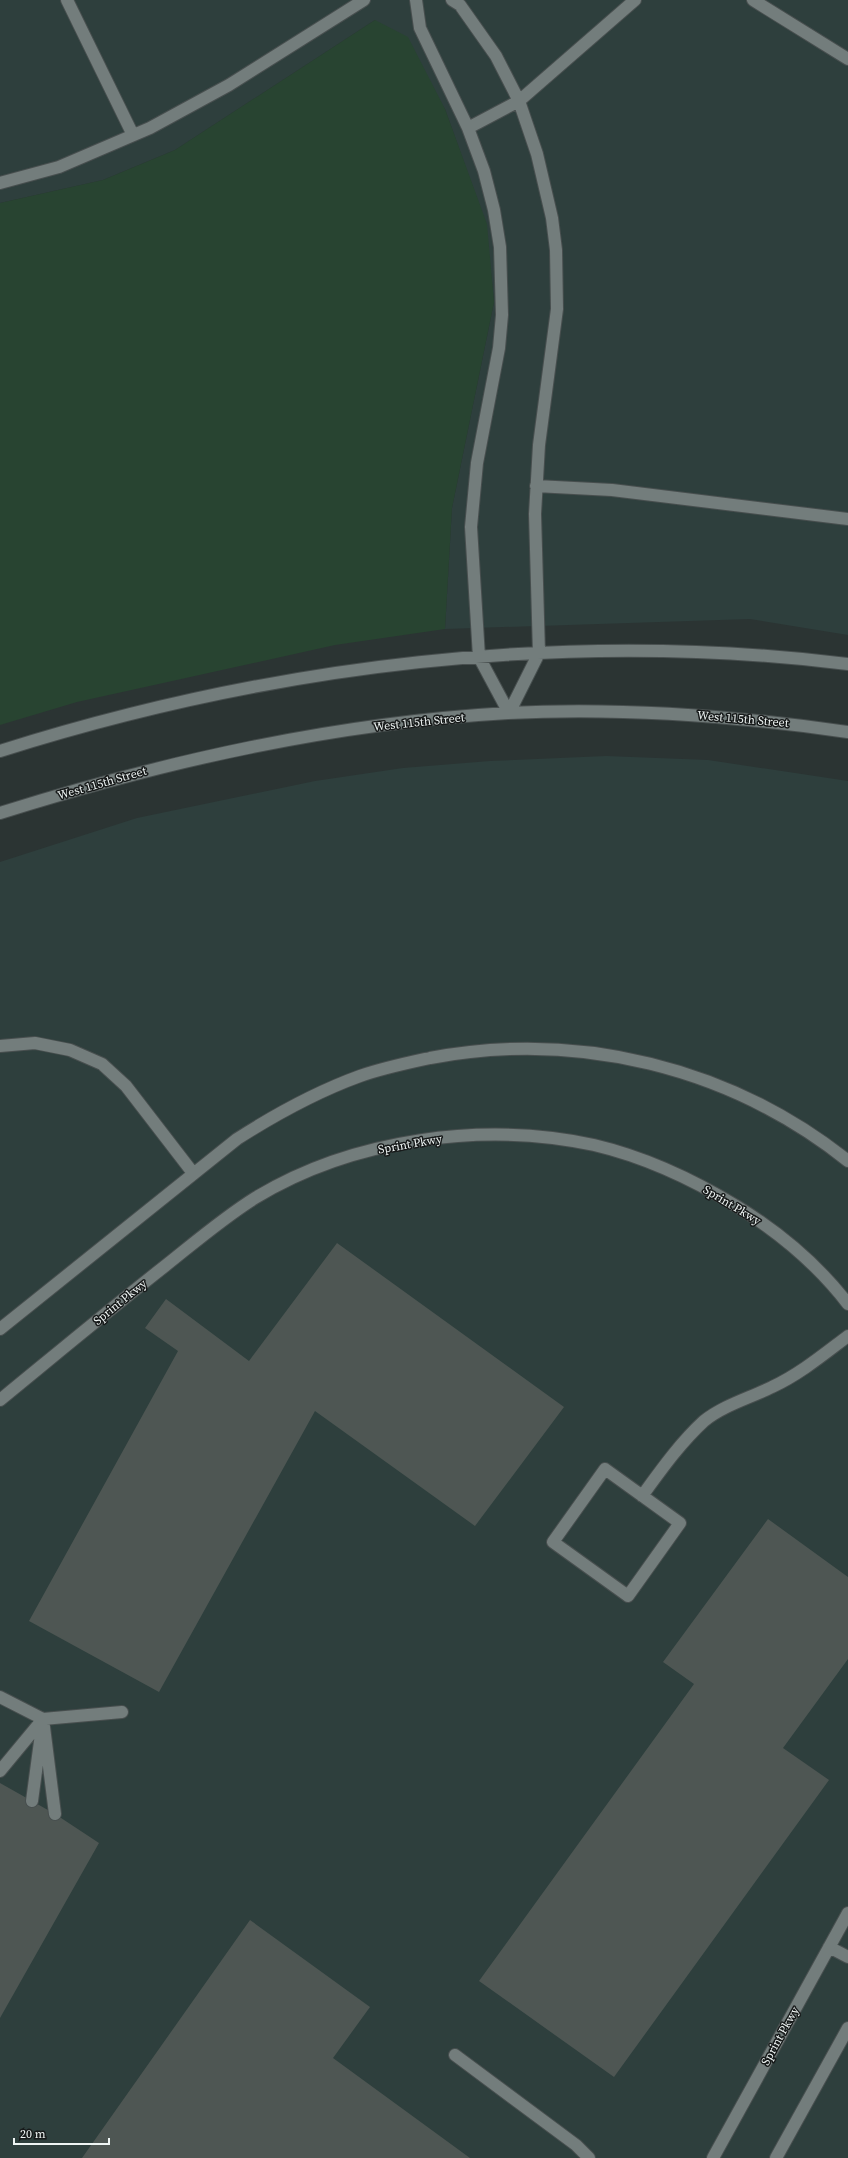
<svg xmlns="http://www.w3.org/2000/svg" width="848" height="2158" font-family="'Source Serif 4',serif">
<rect width="100%" height="100%" fill="#2b3433"/>
<path fill="#2e3f3d" d="M 0,0 L 848,0 L 848,635 L 750,619 L 445,629 L 452,508 L 494,302 L 486,224 L 445,109 L 375,20 L 175,150 L 103,180 L 0,203 Z
M 606,756 L 708,760 L 848,781 L 848,2158 L 0,2158 L 0,862 L 137,818 L 315,781 L 403,768 L 490,761 Z"/>
<path fill="#284431" d="M 375,20 L 408,37 L 445,109 L 487,224 L 494,302 L 452,508 L 445,629 L 335,645 L 77,702 L 0,725 L 0,203 L 103,180 L 175,150 Z"/>
<path fill="#4e5653" d="M 337,1243 L 564,1407 L 475,1526 L 315,1411 L 159,1692 L 29,1621 L 178,1351 L 145,1328 L 166,1299 L 249,1361 Z
M 768,1519 L 848,1577 L 848,1659 L 783,1748 L 829,1780 L 614,2077 L 479,1981 L 694,1684 L 663,1662 Z
M 0,1783 L 55,1814 L 99,1843 L 0,2018 Z
M 250,1920 L 370,2007 L 333,2058 L 470,2158 L 82,2158 Z"/>
<g fill="none" stroke-linecap="round" stroke-linejoin="round">
<defs>
<path id="minor" d="M 67,0 L 133,135
M 416,0 L 420,28 L 468,128 L 484,171 L 494,210 L 500,247 L 502,315 L 499,348 L 477,463 L 471,527 L 479,657 L 509,713
M 452,0 L 460,5 L 496,56 L 519,101 L 537,154 L 552,218 L 556,250 L 557,309 L 539,445 L 535,514 L 539,653 L 509,713
M 753,0 L 848,59
M 468,128 L 519,101 L 635,0
M 0,183 L 59,167 L 150,128 L 229,85 L 364,0
M 536,486 L 612,490 L 848,519
M 0,751 C 272,665 564,629 848,664
M 0,813 C 166,761 334,723 508,713 C 621,707 736,716 848,732
M 0,1046 L 35,1043 L 70,1050 L 102,1064 L 126,1086 L 193,1173
M 0,1329 L 237,1139 C 276,1114 316,1092 360,1076 C 383,1068 407,1063 430,1058 C 578,1030 730,1067 848,1161
M 0,1400 C 55,1355 109,1310 165,1266 C 194,1243 223,1218 255,1198 C 352,1139 483,1121 594,1145 C 645,1157 694,1180 738,1207 C 780,1233 818,1265 848,1304
M 605,1469 L 680,1523 L 628,1596 L 553,1542 Z
M 642,1496 C 661,1470 680,1443 704,1421 C 724,1405 750,1398 772,1387 C 800,1374 824,1354 848,1336
M 0,1697 L 43,1719 L 122,1712
M 43,1719 L 55,1814
M 0,1771 L 43,1719
M 32,1801 L 41,1734
M 829,1947 L 848,1957
M 455,2055 L 576,2145 L 589,2158
M 713,2158 L 848,1913
M 776,2158 L 848,2028"/>
</defs>
<use href="#minor" stroke="#484f4f" stroke-width="14"/>
<use href="#minor" stroke="#737d7c" stroke-width="12"/>
</g>
<g text-anchor="middle" dominant-baseline="central" stroke-width="3" stroke-linejoin="round" paint-order="stroke">
<g font-size="12" fill="#eff5f4" stroke="#171a1a">
<text transform="translate(743 719) rotate(5)">West 115th Street</text>
<text transform="translate(419 722) rotate(-6)">West 115th Street</text>
<text transform="translate(102 783) rotate(-16)">West 115th Street</text>
<text transform="translate(410 1144) rotate(-10)">Sprint Pkwy</text>
<text transform="translate(732 1205) rotate(31)">Sprint Pkwy</text>
<text transform="translate(120 1302) rotate(-39)">Sprint Pkwy</text>
<text transform="translate(780 2036) rotate(-61)">Sprint Pkwy</text>
</g>
</g>
<path d="M14 2138v6h95v-6" fill="none" stroke="#eff5f4" stroke-width="2"/>
<text x="20" y="2138" font-size="12" fill="#eff5f4" stroke="#171a1a" stroke-width="3" paint-order="stroke">20 m</text>
</svg>
